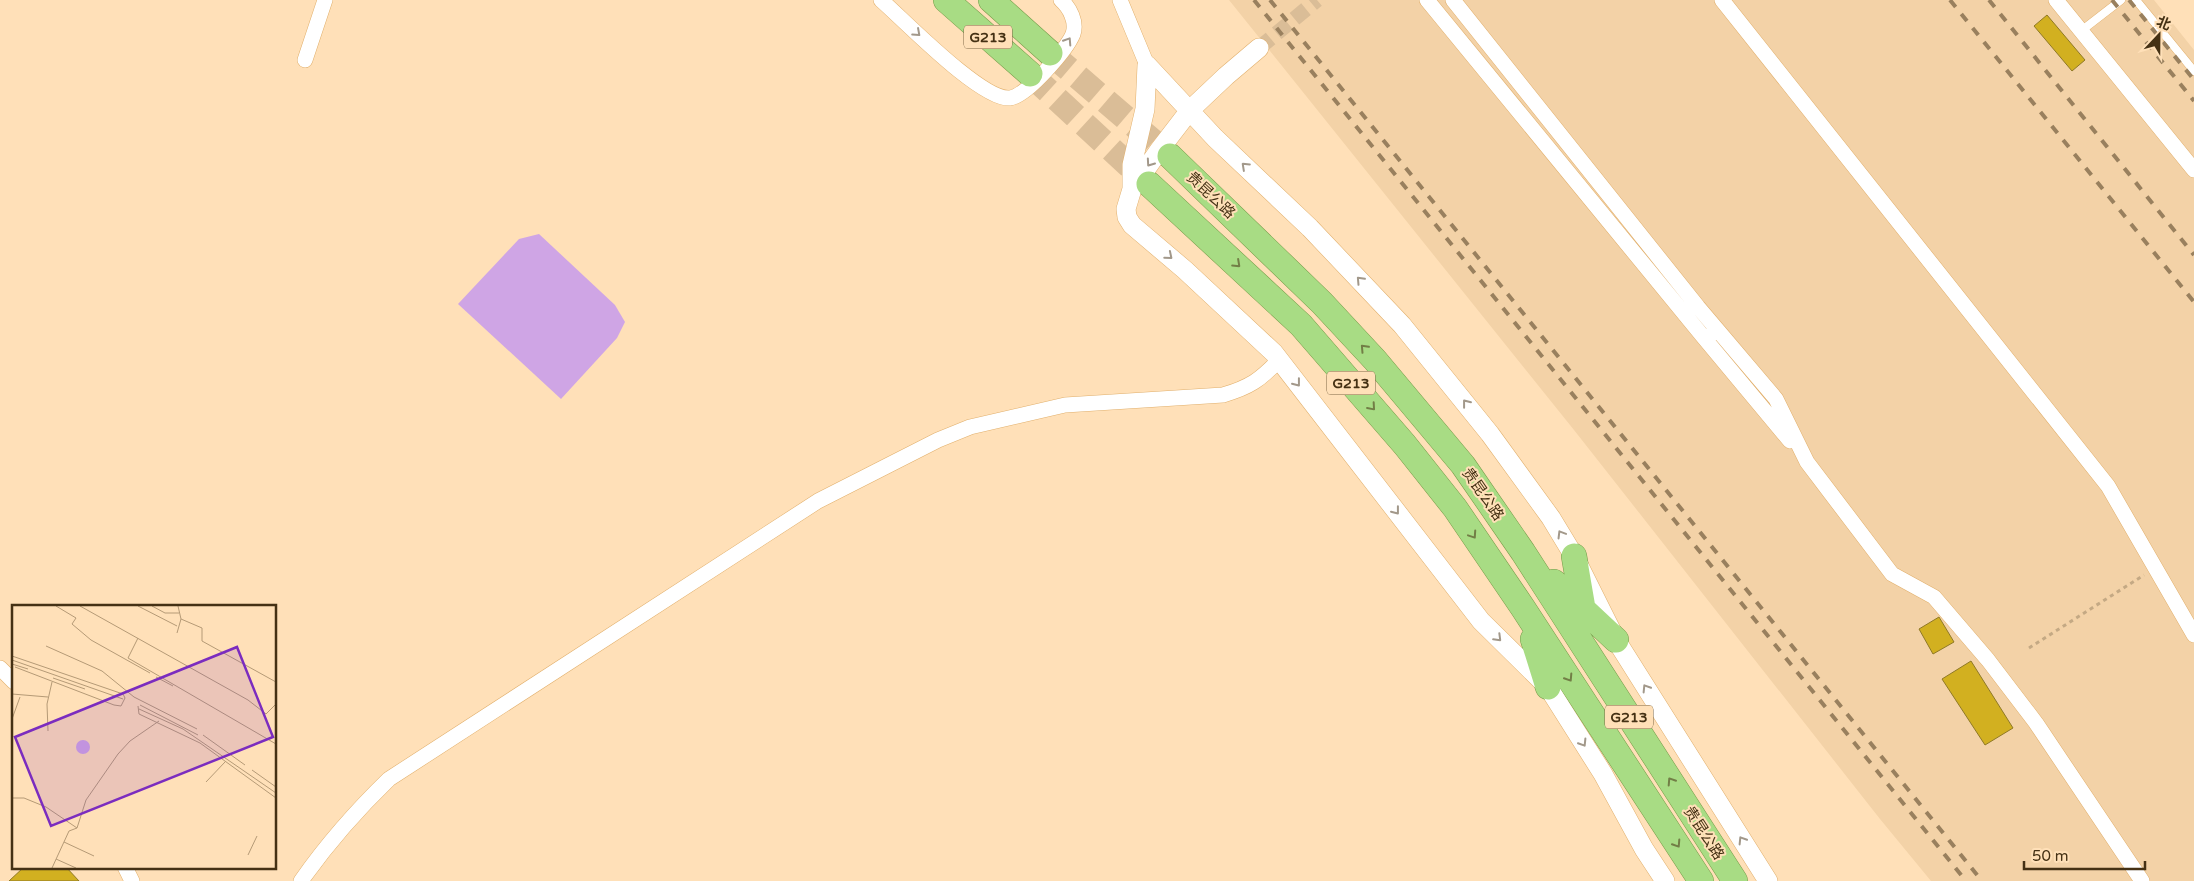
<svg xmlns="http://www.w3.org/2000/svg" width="2194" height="881" font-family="'Varela Round','Noto Sans SC',sans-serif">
<rect width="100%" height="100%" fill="#ffe0b8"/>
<path fill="#f3d2a7" d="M 1229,0 L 2154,0 L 2194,50 L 2194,881 L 1931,881 L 1880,819 L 1574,430 Z"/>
<path fill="#cfa5e5" d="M 539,234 L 615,305 L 625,322 L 617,338 L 561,399 L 458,304 L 519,239 Z"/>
<path fill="#d2b020" stroke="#8f7926" d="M 2047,15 L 2085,60 L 2072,71 L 2034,26 Z
M 1939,617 L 1954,642 L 1933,654 L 1919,629 Z
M 1971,661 L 2013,728 L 1985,745 L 1942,679 Z
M 24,867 L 66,867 L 79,881 L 9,881 Z"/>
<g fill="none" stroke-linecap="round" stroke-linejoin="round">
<path stroke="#dabd97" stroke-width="15" stroke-dasharray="15 8" stroke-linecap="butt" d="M 1259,48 L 1317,0"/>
<path stroke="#dabd97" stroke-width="25" stroke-dasharray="25 12" stroke-linecap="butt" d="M 1050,53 L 1170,156
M 1030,74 L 1149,184"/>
<defs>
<path id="service" d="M 2136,0 L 2194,71
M 2081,31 L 2121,0"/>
<path id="minor" d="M 881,0 C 904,20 982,101 1010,98 C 1027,96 1067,49 1073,34 C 1077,22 1070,8 1061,0
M 1120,0 L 1147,65
M 1427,0 L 1705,339 L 1717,330
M 1453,0 L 1698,307 L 1776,399 L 1807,462 L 1892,574 L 1934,597 L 1988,660 L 2036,723 L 2142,881
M 1722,0 L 2108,486 L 2194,635
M 2056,0 L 2194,170
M 305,60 L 325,0
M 1705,339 L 1790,441
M 0,668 L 14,682
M 125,867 L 132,881
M 301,881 C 327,844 357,810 389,779 L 818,501 L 938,440 L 970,427 L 1065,405 L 1223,395 C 1250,387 1260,380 1279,360"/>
<path id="tertiary" d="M 1259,48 L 1226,76 L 1190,110 L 1160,149 L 1132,189 L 1126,209 L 1127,217 L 1132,225 L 1185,270 L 1274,353 L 1481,621 L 1548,687 L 1603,774 L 1644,849 L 1665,881
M 1147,65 L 1215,138 L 1310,228 L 1402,325 L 1490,434 L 1551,518 L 1574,556 L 1616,640 L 1768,881
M 1132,189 L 1132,165 L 1145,109 L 1147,65"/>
<path id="trunk" d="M 946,0 L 1030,74
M 991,0 L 1050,53
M 1170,156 L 1322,303 L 1375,360 L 1463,465 L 1523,552 L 1735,881
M 1149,184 L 1301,325 L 1405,445 L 1455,508 L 1523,608 L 1701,881
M 1574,556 L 1584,614
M 1554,582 L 1616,640
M 1533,639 L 1548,687"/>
</defs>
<use href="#service" stroke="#e1af6b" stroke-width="9"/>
<use href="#minor" stroke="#e1af6b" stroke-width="16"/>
<use href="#tertiary" stroke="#e1af6b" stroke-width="20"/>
<use href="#trunk" stroke="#779b49" stroke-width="26"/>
<path stroke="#c4a984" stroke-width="3" stroke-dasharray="4 4" stroke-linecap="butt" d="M 2029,648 L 2144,575"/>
<use href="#service" stroke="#fff" stroke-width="8"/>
<use href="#minor" stroke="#fff" stroke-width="15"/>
<use href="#tertiary" stroke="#fff" stroke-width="19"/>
<use href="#trunk" stroke="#a8dc84" stroke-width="25"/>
<path stroke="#99805e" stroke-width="4" stroke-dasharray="9 9" stroke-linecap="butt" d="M 1254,0 L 1966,881
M 1270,0 L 1982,881
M 1950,0 L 2194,302
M 1989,0 L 2194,255
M 2112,0 L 2194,101
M 2129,0 L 2194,80"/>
</g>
<defs><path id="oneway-chevron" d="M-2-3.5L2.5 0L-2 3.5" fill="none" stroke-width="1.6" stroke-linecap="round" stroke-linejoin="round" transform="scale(1.25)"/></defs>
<g stroke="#a2988a">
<use href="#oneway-chevron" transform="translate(917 33) rotate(42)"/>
<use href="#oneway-chevron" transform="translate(1068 41) rotate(-57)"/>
<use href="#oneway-chevron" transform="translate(1150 163) rotate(125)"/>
<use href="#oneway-chevron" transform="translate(1245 166) rotate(-137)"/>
<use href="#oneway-chevron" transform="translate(1169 256) rotate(40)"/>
<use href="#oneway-chevron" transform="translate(1360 280) rotate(-133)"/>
<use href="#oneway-chevron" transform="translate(1297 383) rotate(52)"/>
<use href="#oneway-chevron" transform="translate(1466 403) rotate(-128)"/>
<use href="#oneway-chevron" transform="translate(1396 511) rotate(52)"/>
<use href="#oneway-chevron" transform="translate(1561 534) rotate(-121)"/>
<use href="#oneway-chevron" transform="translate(1498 638) rotate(45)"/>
<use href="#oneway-chevron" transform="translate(1646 688) rotate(-122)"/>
<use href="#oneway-chevron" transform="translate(1583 743) rotate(58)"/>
<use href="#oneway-chevron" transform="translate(1742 840) rotate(-122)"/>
</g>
<g stroke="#727e46">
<use href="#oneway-chevron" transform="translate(1237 264) rotate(43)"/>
<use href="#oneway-chevron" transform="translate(1364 348) rotate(-133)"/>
<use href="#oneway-chevron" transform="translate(1372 407) rotate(49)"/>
<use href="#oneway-chevron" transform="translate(1473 535) rotate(56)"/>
<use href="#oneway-chevron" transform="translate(1569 678) rotate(57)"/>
<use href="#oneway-chevron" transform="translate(1671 781) rotate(-123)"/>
<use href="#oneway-chevron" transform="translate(1677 844) rotate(57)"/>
</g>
<g text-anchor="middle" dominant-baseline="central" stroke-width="4" stroke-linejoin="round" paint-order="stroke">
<g fill="#ffe0b8" stroke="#7d6645" stroke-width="1">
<rect x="964" y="25.5" width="48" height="23" rx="4"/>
<rect x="1327" y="371.5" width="48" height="23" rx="4"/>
<rect x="1605" y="705.5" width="48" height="23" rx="4"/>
</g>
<g font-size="14" font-weight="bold" fill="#453114">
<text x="988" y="37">G213</text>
<text x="1351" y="383">G213</text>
<text x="1629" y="717">G213</text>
</g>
<g font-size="15" fill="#453114" stroke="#ffe0b8">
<text transform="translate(1211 195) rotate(43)">贵昆公路</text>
<text transform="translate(1483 494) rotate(55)">贵昆公路</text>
<text transform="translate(1704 833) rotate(57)">贵昆公路</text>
</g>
</g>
<g transform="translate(12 605)">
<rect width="264" height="264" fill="#ffe0b8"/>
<path d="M64 142a7 7 0 1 1 14 0a7 7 0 1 1-14 0Z" fill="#cfa5e5"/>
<path fill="none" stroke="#b59a76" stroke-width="1" d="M 44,1 L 64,13 L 60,19 L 79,35 L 138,68M 68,1 L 236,95 L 254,109 L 264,99M 126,1 L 165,21M 140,1 L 153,8 L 167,8M 169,14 L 190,23 L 190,36 L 264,77M 165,28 L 169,14 L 166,1M 126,33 L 116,53 L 264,139M 34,41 L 90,66 L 122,92 L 185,124M 0,51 L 111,89 L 113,93 L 109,101 L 102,100 L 3,62M 0,55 L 111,94M 0,59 L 16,64M 144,72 L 161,81M 41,73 L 73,84M 0,89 L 36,92M 128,100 L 186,130M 126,101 L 127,109 L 188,138 L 264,193M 127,104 L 171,124 L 264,188M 0,114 L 8,92M 36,126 L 35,99 L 40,77M 191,130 L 233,160M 240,165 L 264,182M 194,177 L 213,157M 0,193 L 12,193 L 34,202 L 65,223M 52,237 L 82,251M 236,250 L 245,231M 44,254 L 64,263M 40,263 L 57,226 L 65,223 L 74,195 L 106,149 L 118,136 L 147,116"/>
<path fill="#7b2cbf" fill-opacity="0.15" stroke="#7b2cbf" stroke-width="2.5" d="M 225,42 L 261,132 L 39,221 L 3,132 Z"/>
<rect width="264" height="264" fill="none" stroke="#453114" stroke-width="2.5"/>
</g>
<g transform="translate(2159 35) rotate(22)" stroke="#ffe0b8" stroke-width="4" paint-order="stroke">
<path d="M0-4L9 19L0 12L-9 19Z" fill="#453114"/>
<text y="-8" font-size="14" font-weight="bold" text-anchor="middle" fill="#453114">北</text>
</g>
<path d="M2024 861v8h121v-8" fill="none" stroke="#453114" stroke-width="2.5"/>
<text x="2032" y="861" font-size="15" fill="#453114" stroke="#ffe0b8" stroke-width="4" paint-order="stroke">50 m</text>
</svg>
